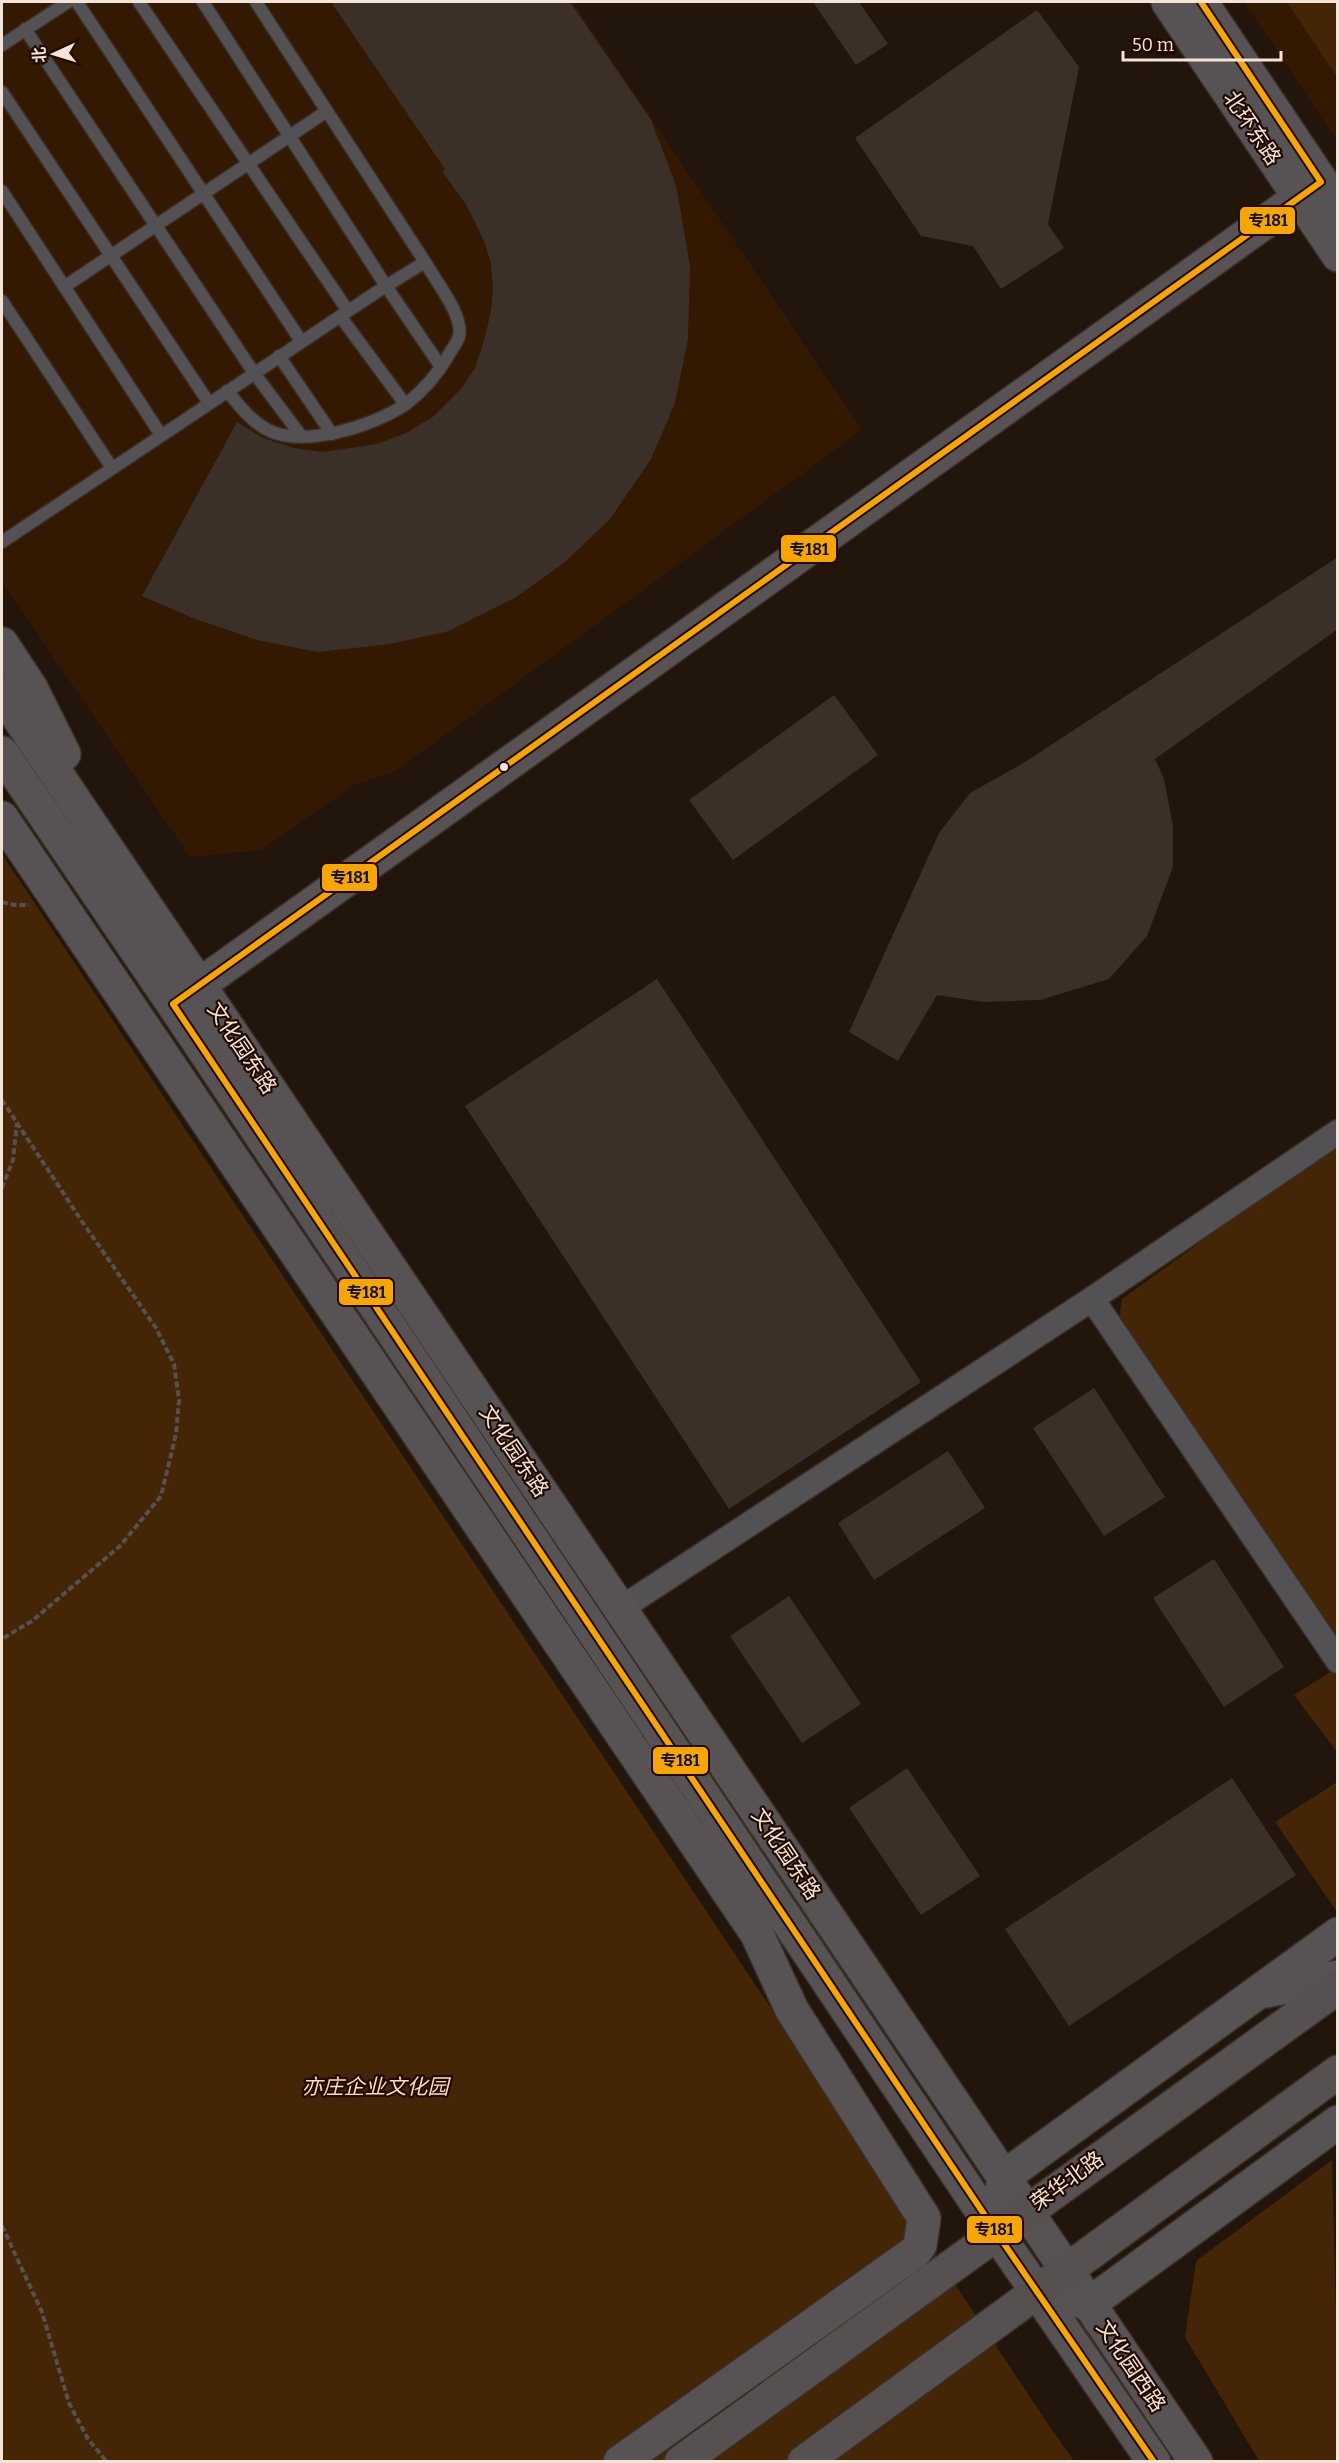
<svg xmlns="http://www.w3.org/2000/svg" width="1339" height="2463" font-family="Bitter,'Noto Sans SC',serif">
<rect width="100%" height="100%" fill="#22150b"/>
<path fill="#331902" d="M 2,2 L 573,2 L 862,430 L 396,771 L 354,785 L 261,850 L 190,857 L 2,582 Z
M 1244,2 L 1337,2 L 1337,141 Z"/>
<path fill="#442506" d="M 1287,2 L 1337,2 L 1337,77 Z
M 2,854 L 1046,2421 L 1074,2461 L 2,2461 Z
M 1337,1143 L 1337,1636 L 1119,1320 L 1122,1299 Z
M 1337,1668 L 1337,1752 L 1294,1695 Z
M 1337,1782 L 1337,1912 L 1275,1822 Z
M 1332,2160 L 1337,2350 L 1337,2461 L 1259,2461 L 1185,2337 L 1196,2261 Z"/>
<path fill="#3b3027" d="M 331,2 L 570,2 L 651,120 L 676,185 L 690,266 L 688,339 L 675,403 L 651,459 L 610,519 L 564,563 L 516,597 L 449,631 L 390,644 L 318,652 L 257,640 L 193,618 L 142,596 L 237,422 L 263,438 L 294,448 L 323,452 L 377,444 L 406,433 L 434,416 L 461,389 L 475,368 L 484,341 L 491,311 L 493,289 L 491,263 L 484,241 L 467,206 L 442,171 L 445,169 Z
M 813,2 L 859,2 L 888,44 L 856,65 Z
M 1037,10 L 1079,67 L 1048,224 L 1064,248 L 1001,289 L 973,246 L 921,236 L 855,138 Z
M 1338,557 L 1338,629 L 1155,759 L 1164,779 L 1173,826 L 1173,867 L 1147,936 L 1109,979 L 1040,1000 L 984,1002 L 937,995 L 898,1061 L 849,1032 L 939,833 L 970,793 L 1025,762 Z
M 834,695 L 878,755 L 733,860 L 689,800 Z
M 657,979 L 921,1382 L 729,1509 L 465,1106 Z
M 1094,1388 L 1165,1497 L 1104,1536 L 1033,1428 Z
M 948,1451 L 985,1508 L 874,1580 L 838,1523 Z
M 1214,1559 L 1284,1667 L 1224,1707 L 1153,1598 Z
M 789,1596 L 861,1704 L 802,1743 L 730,1636 Z
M 907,1768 L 980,1876 L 921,1915 L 849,1808 Z
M 1232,1778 L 1296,1875 L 1069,2026 L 1005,1929 Z"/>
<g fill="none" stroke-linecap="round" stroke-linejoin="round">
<defs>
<path id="lane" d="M 77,2 L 301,341
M 203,2 L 386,286 L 348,311
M 256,2 L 425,262 L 386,286 L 441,367
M 25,29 L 254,373 L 302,437
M 2,45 L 68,2
M 2,92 L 209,403
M 2,191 L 161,435
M 64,287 L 327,111
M 2,301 L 112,468
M 340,316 L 405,404
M 279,356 L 332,434
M 227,391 C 239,405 250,420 266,429 C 302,449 374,426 406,404 C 423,391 437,375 448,356 C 451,350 458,342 459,336 C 464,316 435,280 425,262
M 2,542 L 348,311 L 139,2"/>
<path id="street" d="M 1092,1299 L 1338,1661
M 620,1609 L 1092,1299 L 1338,1132"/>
<path id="secondary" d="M 1168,2 L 1338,255
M 1201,2 L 1338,206
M 2,644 L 31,688 L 64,754
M 2,693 L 1196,2462
M 2,753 L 173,1004 L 996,2232 L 1154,2462
M 2,818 L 757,1934 L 792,2010 L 924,2218 L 920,2245 L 915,2252 L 620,2462
M 181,998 L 1321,182
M 1266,1991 L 1338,1977
M 1001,2197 L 1004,2177 L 1338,1934
M 1069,2298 L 1089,2304 L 1338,2122"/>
<path id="primary" d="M 681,2462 L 1338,1987
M 804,2462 L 1338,2072"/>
</defs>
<use href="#lane" stroke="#392f25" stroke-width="15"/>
<use href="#street" stroke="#392f25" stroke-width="27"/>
<use href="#secondary" stroke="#392f25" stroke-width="36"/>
<use href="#primary" stroke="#392f25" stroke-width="36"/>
<path stroke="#56514e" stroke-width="4" stroke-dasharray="6 3" stroke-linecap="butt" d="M 2,902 L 14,905 L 29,905
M 2,1100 L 81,1220 L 156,1328 L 174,1364 L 179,1400 L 176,1434 L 161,1496 L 120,1546 L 32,1621 L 2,1639
M 2,1188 L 13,1160 L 17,1123
M 2,2226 L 42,2312 L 69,2403 L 88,2439 L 107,2462"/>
<use href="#lane" stroke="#535153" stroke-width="12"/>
<use href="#street" stroke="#535153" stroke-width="24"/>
<use href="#secondary" stroke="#575354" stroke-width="33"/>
<use href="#primary" stroke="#565051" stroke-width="33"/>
<defs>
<path id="bus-1" d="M 1154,2462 L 996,2232 L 173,1004 L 1321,182 L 1201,2"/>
</defs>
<use href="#bus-1" stroke="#210b00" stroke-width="10"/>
<use href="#bus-1" stroke="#f7a600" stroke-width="6"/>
</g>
<circle fill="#f4e4d7" stroke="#210b00" stroke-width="2" cx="504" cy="767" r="5"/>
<g text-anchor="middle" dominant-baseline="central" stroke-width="4.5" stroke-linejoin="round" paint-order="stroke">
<g font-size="21" fill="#f4e4d7" stroke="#210b00">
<text transform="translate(1252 128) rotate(56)">北环东路</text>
<text transform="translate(242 1048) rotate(56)">文化园东路</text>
<text transform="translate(514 1451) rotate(56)">文化园东路</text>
<text transform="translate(786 1854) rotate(56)">文化园东路</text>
<text transform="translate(1067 2181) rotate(-36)">荣华北路</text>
<text transform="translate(1131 2366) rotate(56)">文化园西路</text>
</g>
<g font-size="21" font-style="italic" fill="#ffdabd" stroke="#210b00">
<text x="375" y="2087">亦庄企业文化园</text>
</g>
</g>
<g stroke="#210b00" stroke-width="2">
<rect x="1239" y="206" width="57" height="29" rx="6" fill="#f7a600"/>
<rect x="780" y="534" width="57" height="29" rx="6" fill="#f7a600"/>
<rect x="321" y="863" width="57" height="29" rx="6" fill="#f7a600"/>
<rect x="338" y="1278" width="56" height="28" rx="6" fill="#f7a600"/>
<rect x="652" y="1746" width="57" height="29" rx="6" fill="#f7a600"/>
<rect x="966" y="2215" width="57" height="29" rx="6" fill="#f7a600"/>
</g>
<g font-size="16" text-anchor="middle" font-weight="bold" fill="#111">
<text x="1268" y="226">专181</text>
<text x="809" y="555">专181</text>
<text x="350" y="883">专181</text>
<text x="366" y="1298">专181</text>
<text x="680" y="1766">专181</text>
<text x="994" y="2235">专181</text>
</g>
<rect width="1339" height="2463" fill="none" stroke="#f4e4d7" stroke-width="6"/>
<g transform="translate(54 54) rotate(266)" stroke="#210b00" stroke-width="4.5" paint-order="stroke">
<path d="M0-4.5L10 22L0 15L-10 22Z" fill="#f4e4d7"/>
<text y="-9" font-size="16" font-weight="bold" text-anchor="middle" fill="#f4e4d7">北</text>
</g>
<path d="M1123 51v9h158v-9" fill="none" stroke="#f4e4d7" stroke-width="3"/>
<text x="1132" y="51" font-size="18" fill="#f4e4d7" stroke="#210b00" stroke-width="4.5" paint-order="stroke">50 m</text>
</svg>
